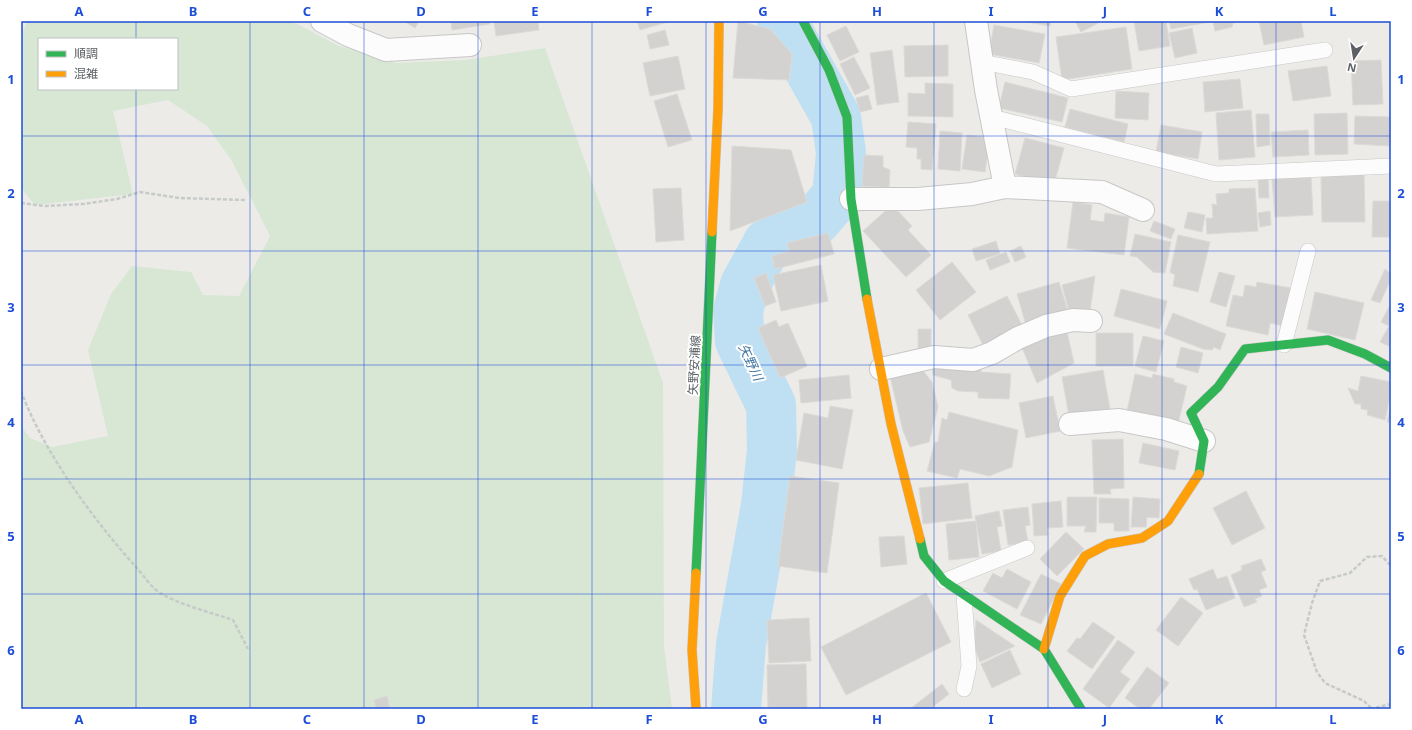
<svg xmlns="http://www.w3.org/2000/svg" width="1412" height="730" font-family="'Noto Sans','Noto Sans JP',sans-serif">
<rect width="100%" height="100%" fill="#ecebe8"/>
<path fill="#d7e7d4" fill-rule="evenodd" d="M 27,21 L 287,21 L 297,24 L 339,46 L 396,63 L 465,60 L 545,48 L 663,383 L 664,646 L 672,709 L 21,709 L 21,426 L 30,438 L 52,447 L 108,436 L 88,350 L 111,294 L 132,266 L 191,272 L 203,295 L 239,296 L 270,236 L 232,161 L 207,126 L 168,100 L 113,111 L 133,194 L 35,205 L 21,188 L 21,37 ZM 39,39 L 177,39 L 177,89 L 39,89 Z"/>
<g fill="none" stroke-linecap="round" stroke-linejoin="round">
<path stroke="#bfe0f3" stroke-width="50" d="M 736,709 L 741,644 L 766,505 L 772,450 L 771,405 L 740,341 L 738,311 L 745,285 L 768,243 L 810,227 L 837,196 L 841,153 L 836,117 L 782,21"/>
</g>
<path fill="#d3d2d1" stroke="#dcdad7" d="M 404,21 L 419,21 L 415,28 Z
M 451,21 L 489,21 L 490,24 L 452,30 Z
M 494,21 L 538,21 L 539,30 L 496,36 Z
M 637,21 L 671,21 L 640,30 Z
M 738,21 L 770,29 L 792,54 L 789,80 L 733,78 Z
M 1022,21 L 1051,21 L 1050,26 Z
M 1075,21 L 1102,21 L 1081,32 Z
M 1134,21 L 1166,21 L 1170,46 L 1139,51 Z
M 1169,21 L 1210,21 L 1210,22 L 1171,29 Z
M 1213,21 L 1243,21 L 1233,23 L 1232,27 L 1215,31 Z
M 1259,21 L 1301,21 L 1304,37 L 1264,45 Z
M 994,25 L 1045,34 L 1039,63 L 989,54 Z
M 846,26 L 859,52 L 840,61 L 827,35 Z
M 1126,27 L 1132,69 L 1062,80 L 1056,37 Z
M 1192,28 L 1197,53 L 1175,58 L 1169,33 Z
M 665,30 L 669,45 L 650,49 L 647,35 Z
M 948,45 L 948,76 L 905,77 L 904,46 Z
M 892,50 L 899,102 L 877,105 L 870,53 Z
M 678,56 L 685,89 L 650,96 L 643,63 Z
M 854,57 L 870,88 L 855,95 L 840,64 Z
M 1381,60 L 1383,104 L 1353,105 L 1351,61 Z
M 1327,66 L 1331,96 L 1293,101 L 1288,71 Z
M 1240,79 L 1243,108 L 1205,112 L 1203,82 Z
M 1005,82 L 1068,98 L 1062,122 L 999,108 Z
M 925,83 L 953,84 L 953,117 L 908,116 L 908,93 L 925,94 Z
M 1116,91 L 1149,93 L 1148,120 L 1115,118 Z
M 677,94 L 692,140 L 668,147 L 654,101 Z
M 868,95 L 872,109 L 860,112 L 856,98 Z
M 1070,109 L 1128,124 L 1124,142 L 1065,127 Z
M 1251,110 L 1255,157 L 1219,160 L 1216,113 Z
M 1347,113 L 1348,154 L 1315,155 L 1314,114 Z
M 1256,114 L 1269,114 L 1270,145 L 1257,147 Z
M 1355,116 L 1391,117 L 1390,146 L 1354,144 Z
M 908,122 L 936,124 L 932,170 L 921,169 L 921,159 L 917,159 L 917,148 L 906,147 Z
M 1161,125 L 1202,132 L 1198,159 L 1156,152 Z
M 1308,130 L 1309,155 L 1273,157 L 1271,132 Z
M 940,131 L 962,133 L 960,171 L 938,169 Z
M 967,135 L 990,138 L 985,172 L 962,169 Z
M 1025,138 L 1064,148 L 1054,184 L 1015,174 Z
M 732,146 L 791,150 L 807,202 L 730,231 Z
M 864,155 L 883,156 L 883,167 L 890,170 L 889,188 L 862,186 Z
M 1364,175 L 1365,222 L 1322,222 L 1321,176 Z
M 1268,177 L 1269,198 L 1259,198 L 1258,178 Z
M 1311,177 L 1313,215 L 1275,217 L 1272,179 Z
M 681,188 L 684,240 L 656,242 L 653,189 Z
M 1255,188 L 1258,231 L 1207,234 L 1206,218 L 1213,218 L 1212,204 L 1217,205 L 1216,194 L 1229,193 L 1229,189 Z
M 1373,201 L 1391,201 L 1391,237 L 1372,237 Z
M 1073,202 L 1092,205 L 1090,220 L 1104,222 L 1105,213 L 1129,217 L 1124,255 L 1067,248 Z
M 892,205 L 912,226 L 908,230 L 931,255 L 906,277 L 863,231 Z
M 1270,211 L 1271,225 L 1260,227 L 1258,213 Z
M 1188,212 L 1205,215 L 1202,232 L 1184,228 Z
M 1154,221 L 1175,229 L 1171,239 L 1150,231 Z
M 828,233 L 834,254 L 775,269 L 772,256 L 789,251 L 787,243 Z
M 1135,234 L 1171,242 L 1165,273 L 1153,272 L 1137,257 L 1130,256 Z
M 1178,235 L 1210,242 L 1198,292 L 1173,286 L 1175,275 L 1170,272 Z
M 996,241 L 1000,254 L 976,261 L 972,249 Z
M 1021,246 L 1026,257 L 1015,262 L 1010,251 Z
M 1006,252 L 1010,262 L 990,270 L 986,260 Z
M 952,262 L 976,292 L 940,320 L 916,290 Z
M 821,265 L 828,301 L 781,311 L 773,275 Z
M 1385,269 L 1391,274 L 1391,279 L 1380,303 L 1371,300 Z
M 1219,272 L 1235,276 L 1226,307 L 1210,302 Z
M 766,273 L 776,302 L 765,306 L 754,278 Z
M 1095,276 L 1090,311 L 1070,315 L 1062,285 Z
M 1059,282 L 1068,312 L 1026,325 L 1017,294 Z
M 1257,282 L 1291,288 L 1283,326 L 1270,323 L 1268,335 L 1226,326 L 1233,295 L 1243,297 L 1245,285 L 1256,287 Z
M 1121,289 L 1167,301 L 1160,329 L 1114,316 Z
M 1315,292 L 1364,303 L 1355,340 L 1307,329 Z
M 1007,296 L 1023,327 L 984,347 L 968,315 Z
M 1391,303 L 1391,347 L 1380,342 L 1389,326 L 1381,322 Z
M 1173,313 L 1226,334 L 1220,350 L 1214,347 L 1212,350 L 1203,349 L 1164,334 Z
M 776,320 L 779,327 L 788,323 L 807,366 L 780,378 L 758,328 Z
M 1066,327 L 1074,363 L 1037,383 L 1020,343 Z
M 918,329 L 931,329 L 931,349 L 918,349 Z
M 1096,333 L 1133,333 L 1133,366 L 1096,366 Z
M 1143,336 L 1164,341 L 1156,372 L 1135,366 Z
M 1181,347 L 1203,353 L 1198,373 L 1176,367 Z
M 932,365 L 981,366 L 981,372 L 1011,374 L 1009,399 L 978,398 L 978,392 L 958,391 L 952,388 L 951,380 L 933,375 Z
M 921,368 L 932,382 L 938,407 L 929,442 L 910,447 L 903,431 L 890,376 Z
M 1103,370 L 1110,409 L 1069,416 L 1062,377 Z
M 1135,374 L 1152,378 L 1153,374 L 1174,379 L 1174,382 L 1187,386 L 1177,428 L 1126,416 Z
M 849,375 L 851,398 L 801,403 L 799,380 Z
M 1361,376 L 1391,382 L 1391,392 L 1385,420 L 1367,415 L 1368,410 L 1361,409 L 1361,404 L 1355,404 L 1348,388 L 1358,391 Z
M 1053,396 L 1060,431 L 1026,438 L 1019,403 Z
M 1391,405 L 1391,423 L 1387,422 Z
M 830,406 L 853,410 L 842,469 L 796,460 L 804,413 L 828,418 Z
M 949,412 L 1018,430 L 1012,467 L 989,476 L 960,469 L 957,478 L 927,471 L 935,442 L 938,442 L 942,418 L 947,420 Z
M 1123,439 L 1124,488 L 1110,489 L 1111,494 L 1094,494 L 1092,440 Z
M 1143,443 L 1179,451 L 1175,470 L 1139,463 Z
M 790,476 L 839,483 L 827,573 L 778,566 Z
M 968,483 L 972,518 L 923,524 L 919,488 Z
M 1246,491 L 1265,528 L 1232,545 L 1213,508 Z
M 1067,497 L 1097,497 L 1096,532 L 1084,532 L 1086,526 L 1067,526 Z
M 1133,497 L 1160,499 L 1159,518 L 1147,517 L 1146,527 L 1131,527 Z
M 1099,498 L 1129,499 L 1129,531 L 1114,531 L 1114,523 L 1099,523 Z
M 1061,501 L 1063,527 L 1047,528 L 1048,535 L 1034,536 L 1032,504 Z
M 1028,507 L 1030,525 L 1025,526 L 1028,542 L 1008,545 L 1003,510 Z
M 999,511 L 1002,526 L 997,527 L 1001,551 L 982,554 L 975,516 Z
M 976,521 L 979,557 L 949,560 L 946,524 Z
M 1066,532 L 1084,549 L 1057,576 L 1040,559 Z
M 904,536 L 907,564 L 881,567 L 879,537 Z
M 1261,559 L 1266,570 L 1261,572 L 1267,587 L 1259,590 L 1262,596 L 1255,599 L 1257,602 L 1244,607 L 1231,575 L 1242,570 L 1241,566 Z
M 1007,569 L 1031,582 L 1017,609 L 983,591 L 993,573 L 1002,578 Z
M 1213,569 L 1217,579 L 1227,576 L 1235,598 L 1206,610 L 1197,589 L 1194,590 L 1189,579 Z
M 1041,574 L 1061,584 L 1041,624 L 1020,615 Z
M 926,593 L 951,642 L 846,695 L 821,647 Z
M 1181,597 L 1203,613 L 1178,646 L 1156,630 Z
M 809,618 L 811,661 L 769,663 L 767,620 Z
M 976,620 L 1015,646 L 980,662 L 974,646 Z
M 1093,622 L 1115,637 L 1092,669 L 1067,651 L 1077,638 L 1080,639 Z
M 1118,640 L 1135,652 L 1120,672 L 1130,679 L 1109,708 L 1083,689 Z
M 1010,650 L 1021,674 L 992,688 L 981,664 Z
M 806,664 L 807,709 L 768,709 L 767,665 Z
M 1147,667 L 1169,683 L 1149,709 L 1140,709 L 1125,698 Z
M 942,684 L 949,694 L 930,709 L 910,709 Z
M 387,696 L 390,709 L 376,709 L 374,700 Z"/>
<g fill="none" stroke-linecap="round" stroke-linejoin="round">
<defs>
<path id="lane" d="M 982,62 L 1033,72 L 1071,89 L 1325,50
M 992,117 L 1216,174 L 1391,166
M 1284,345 L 1308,251
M 944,581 L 1027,548
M 964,596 L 969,666 L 964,689"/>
<path id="street" d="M 322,21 L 348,35 L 386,50 L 470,45
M 976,21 L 986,90 L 1005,187
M 851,199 L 918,199 L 972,194 L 1005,187 L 1102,192 L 1143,210
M 881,369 L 934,357 L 973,360 L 992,353 L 1018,338 L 1046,326 L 1073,320 L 1091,321
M 1070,424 L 1119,420 L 1166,429 L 1204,441"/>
<path id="fast" d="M 803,21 L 829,70 L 847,117 L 851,199 L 867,299
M 1199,474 L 1204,441 L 1191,413 L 1218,387 L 1245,349 L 1328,340 L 1365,354 L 1391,368
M 920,539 L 924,556 L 944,581 L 1044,649 L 1081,709
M 696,573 L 712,232"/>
<path id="slow" d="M 712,232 L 718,109 L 719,21
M 867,299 L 891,424 L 920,539
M 696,573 L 692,650 L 696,709
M 1044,649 L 1060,596 L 1085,556 L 1108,544 L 1142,538 L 1168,521 L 1199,474"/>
</defs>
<use href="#lane" stroke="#c7c7c7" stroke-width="16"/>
<use href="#street" stroke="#c7c7c7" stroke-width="24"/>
<use href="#fast" stroke="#c9c9c9" stroke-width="10"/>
<use href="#slow" stroke="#c9c9c9" stroke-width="10"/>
<path stroke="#c6cbc9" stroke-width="2.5" stroke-dasharray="4 2" stroke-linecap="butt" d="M 21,203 L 45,206 L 83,204 L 117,199 L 140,192 L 179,198 L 245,200
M 21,391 C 43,451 94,521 137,568 C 144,576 152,589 162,594 C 181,605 212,613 233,620 L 248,649
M 1371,708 L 1364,701 L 1325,683 L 1317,672 L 1304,635 L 1312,603 L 1320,581 L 1350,573 L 1367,557 L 1382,556 L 1391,566
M 1370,709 L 1391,704"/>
<use href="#lane" stroke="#fcfcfc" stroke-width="15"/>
<use href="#street" stroke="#fcfcfc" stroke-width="22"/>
<use href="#fast" stroke="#30b455" stroke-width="9"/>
<use href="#slow" stroke="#ff9f0a" stroke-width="9"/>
</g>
<path fill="none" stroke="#1d4ed8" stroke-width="1" stroke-opacity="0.55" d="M 136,21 L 136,39M 250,21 L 250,709M 364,21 L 364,709M 478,21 L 478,709M 592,21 L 592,709M 706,21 L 706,709M 820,21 L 820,709M 934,21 L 934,709M 1048,21 L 1048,709M 1162,21 L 1162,709M 1276,21 L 1276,709M 136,89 L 136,709M 21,136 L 1391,136M 21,251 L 1391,251M 21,365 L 1391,365M 21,479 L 1391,479M 21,594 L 1391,594"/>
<g text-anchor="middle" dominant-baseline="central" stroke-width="4" stroke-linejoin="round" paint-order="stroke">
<g font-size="12" fill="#5d6165" stroke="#fff">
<text transform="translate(694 365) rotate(-87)">矢野安浦線</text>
</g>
<g font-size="13" font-style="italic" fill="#4778a1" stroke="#fff">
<text transform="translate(751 362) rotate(65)">矢野川</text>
</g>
</g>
<rect width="1412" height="730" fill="none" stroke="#ffffff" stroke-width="44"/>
<rect x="38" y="38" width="140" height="52" fill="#ffffff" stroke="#bec0c1"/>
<rect x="46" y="51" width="20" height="6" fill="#30b455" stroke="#bec0c1"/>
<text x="74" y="58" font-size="12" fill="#5d6165">順調</text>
<rect x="46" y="71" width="20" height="6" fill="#ff9f0a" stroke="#bec0c1"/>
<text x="74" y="78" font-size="12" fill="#5d6165">混雑</text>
<g transform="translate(1354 58) rotate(192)" stroke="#ffffff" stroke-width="3" paint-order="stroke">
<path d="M0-3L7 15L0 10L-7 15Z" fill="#5d6165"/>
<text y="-6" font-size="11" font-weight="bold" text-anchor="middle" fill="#5d6165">N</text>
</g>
<rect x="22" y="22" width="1368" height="686" fill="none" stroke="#1d4ed8" stroke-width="1.5"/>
<g font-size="13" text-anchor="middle" font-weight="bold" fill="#1d4ed8">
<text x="79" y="16">A</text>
<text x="193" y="16">B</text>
<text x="307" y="16">C</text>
<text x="421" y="16">D</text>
<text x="535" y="16">E</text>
<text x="649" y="16">F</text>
<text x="763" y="16">G</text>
<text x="877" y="16">H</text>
<text x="991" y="16">I</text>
<text x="1105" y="16">J</text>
<text x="1219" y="16">K</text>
<text x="1333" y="16">L</text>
<text x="11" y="84">1</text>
<text x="1401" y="84">1</text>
<text x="11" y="198">2</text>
<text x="1401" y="198">2</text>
<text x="11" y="312">3</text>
<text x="1401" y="312">3</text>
<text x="11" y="427">4</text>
<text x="1401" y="427">4</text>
<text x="11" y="541">5</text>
<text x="1401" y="541">5</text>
<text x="11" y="655">6</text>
<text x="1401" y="655">6</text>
<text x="79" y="724">A</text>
<text x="193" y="724">B</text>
<text x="307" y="724">C</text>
<text x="421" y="724">D</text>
<text x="535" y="724">E</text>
<text x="649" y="724">F</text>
<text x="763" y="724">G</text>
<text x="877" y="724">H</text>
<text x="991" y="724">I</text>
<text x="1105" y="724">J</text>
<text x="1219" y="724">K</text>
<text x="1333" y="724">L</text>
</g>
</svg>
